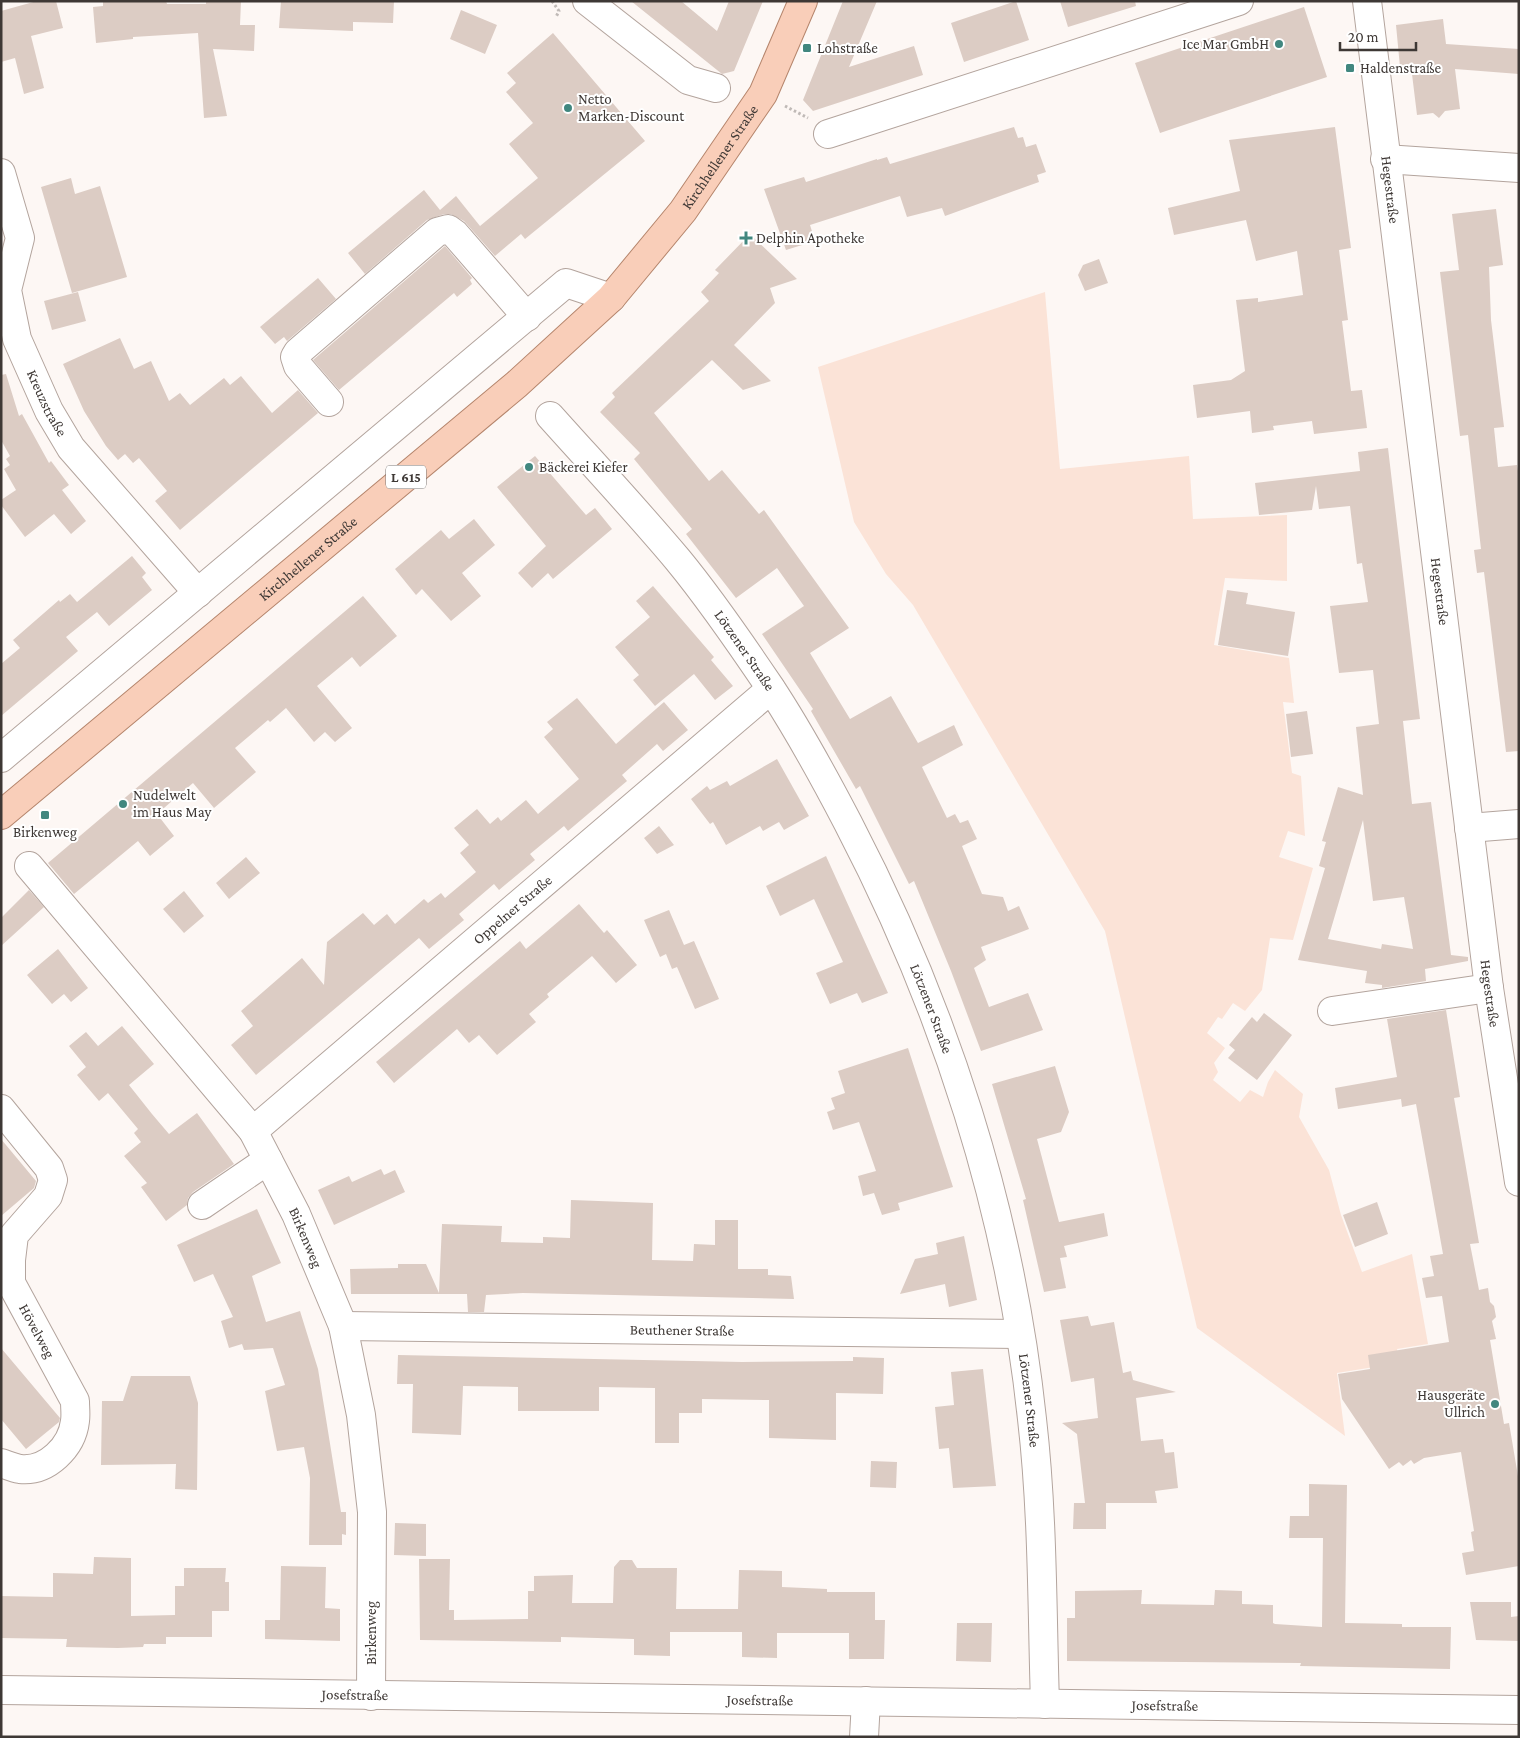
<svg xmlns="http://www.w3.org/2000/svg" width="1520" height="1738" font-family="'Crimson Pro',serif">
<rect width="100%" height="100%" fill="#fdf7f4"/>
<path fill="#fbe3d7" d="M 1045,292 L 1060,469 L 1189,456 L 1193,519 L 1287,515 L 1287,581 L 1225,578 L 1214,645 L 1289,658 L 1294,703 L 1283,702 L 1292,773 L 1301,776 L 1305,836 L 1288,831 L 1279,857 L 1313,868 L 1293,940 L 1270,938 L 1262,990 L 1245,1011 L 1233,1003 L 1222,1019 L 1218,1017 L 1207,1033 L 1225,1048 L 1214,1063 L 1218,1072 L 1213,1080 L 1240,1102 L 1250,1090 L 1263,1097 L 1268,1082 L 1275,1070 L 1303,1094 L 1299,1117 L 1329,1170 L 1341,1215 L 1362,1272 L 1412,1254 L 1428,1344 L 1397,1349 L 1399,1363 L 1337,1373 L 1345,1436 L 1197,1328 L 1105,931 L 913,605 L 886,574 L 854,522 L 818,367 Z"/>
<path fill="#dcccc4" fill-rule="evenodd" d="M 37,1 L 56,1 L 63,28 L 31,36 L 44,88 L 24,94 L 15,58 L 1,62 L 1,11 Z
M 103,1 L 166,1 L 167,4 L 206,4 L 206,1 L 241,1 L 240,25 L 255,25 L 254,51 L 213,49 L 227,116 L 204,118 L 198,33 L 133,37 L 133,39 L 96,43 L 93,7 L 103,6 Z
M 281,1 L 394,1 L 393,23 L 353,22 L 353,31 L 279,28 Z
M 631,1 L 681,1 L 717,31 L 729,1 L 763,1 L 734,71 L 722,74 Z
M 843,1 L 877,1 L 849,67 L 914,46 L 923,75 L 813,111 L 803,100 Z
M 1016,1 L 1029,40 L 964,62 L 951,23 Z
M 1060,1 L 1135,1 L 1136,6 L 1068,27 Z
M 1304,7 L 1327,77 L 1160,133 L 1135,63 Z
M 461,10 L 497,25 L 485,54 L 450,39 Z
M 1443,19 L 1446,44 L 1519,49 L 1519,74 L 1455,69 L 1460,109 L 1445,111 L 1439,118 L 1433,113 L 1417,115 L 1411,66 L 1400,67 L 1396,25 Z
M 553,33 L 645,141 L 525,239 L 521,234 L 495,256 L 464,221 L 451,214 L 444,214 L 427,220 L 365,274 L 348,253 L 424,190 L 440,210 L 456,196 L 480,226 L 538,178 L 509,144 L 533,123 L 506,92 L 516,83 L 507,73 Z
M 1014,127 L 1018,138 L 1023,137 L 1026,147 L 1036,144 L 1046,172 L 1037,175 L 1039,182 L 945,216 L 942,208 L 907,217 L 900,196 L 810,225 L 815,241 L 786,250 L 764,189 L 804,177 L 806,182 L 877,159 L 877,160 L 887,157 L 890,164 Z
M 1335,127 L 1351,248 L 1339,250 L 1348,320 L 1342,321 L 1351,391 L 1362,390 L 1367,428 L 1314,434 L 1312,421 L 1273,426 L 1274,430 L 1252,433 L 1250,411 L 1197,418 L 1193,385 L 1231,380 L 1245,371 L 1236,300 L 1258,298 L 1258,302 L 1303,295 L 1297,251 L 1256,261 L 1246,220 L 1174,235 L 1168,208 L 1240,191 L 1229,140 Z
M 71,178 L 75,194 L 100,186 L 127,277 L 72,293 L 41,187 Z
M 1496,209 L 1503,265 L 1489,267 L 1491,320 L 1504,427 L 1494,428 L 1498,467 L 1517,465 L 1519,477 L 1519,751 L 1506,752 L 1484,572 L 1477,573 L 1474,550 L 1481,549 L 1468,435 L 1460,436 L 1440,272 L 1459,270 L 1452,214 Z
M 750,234 L 797,279 L 770,288 L 775,303 L 734,345 L 771,381 L 743,390 L 712,360 L 654,413 L 709,481 L 722,470 L 759,514 L 764,510 L 849,628 L 810,653 L 850,719 L 891,696 L 918,743 L 954,725 L 963,745 L 922,767 L 947,818 L 955,814 L 960,823 L 968,820 L 977,839 L 962,846 L 982,894 L 1003,897 L 1008,911 L 1019,906 L 1029,929 L 981,947 L 986,960 L 974,968 L 989,1007 L 1028,993 L 1043,1030 L 981,1051 L 951,971 L 914,881 L 909,884 L 860,786 L 856,789 L 811,711 L 813,709 L 762,634 L 804,606 L 777,568 L 736,598 L 686,534 L 692,529 L 634,459 L 640,453 L 600,412 L 615,397 L 612,393 L 709,301 L 701,292 L 719,273 L 715,270 Z
M 445,246 L 472,278 L 470,280 L 472,284 L 457,297 L 454,293 L 339,390 L 313,360 Z
M 1099,259 L 1108,283 L 1085,291 L 1078,275 L 1083,265 Z
M 318,278 L 336,299 L 287,341 L 284,337 L 275,344 L 260,327 Z
M 78,292 L 86,321 L 52,330 L 44,301 Z
M 120,338 L 134,369 L 151,361 L 169,401 L 180,393 L 190,405 L 224,378 L 230,385 L 241,376 L 272,413 L 298,390 L 318,413 L 180,530 L 155,501 L 167,491 L 139,458 L 133,463 L 125,454 L 118,460 L 106,446 L 84,411 L 63,364 Z
M 6,374 L 19,416 L 22,414 L 49,463 L 51,461 L 69,485 L 62,490 L 86,521 L 71,534 L 54,514 L 25,537 L 1,505 L 1,500 L 16,490 L 4,469 L 10,465 L 6,459 L 10,456 L 1,440 L 1,375 Z
M 1388,448 L 1420,719 L 1403,721 L 1412,804 L 1431,802 L 1451,955 L 1468,957 L 1468,961 L 1425,969 L 1426,981 L 1382,988 L 1382,985 L 1365,983 L 1367,971 L 1298,960 L 1325,868 L 1319,866 L 1326,842 L 1322,841 L 1338,787 L 1363,795 L 1356,727 L 1379,724 L 1373,670 L 1339,673 L 1330,606 L 1368,602 L 1362,563 L 1357,564 L 1350,506 L 1319,509 L 1316,486 L 1312,510 L 1259,515 L 1255,483 L 1360,471 L 1358,452 ZM 1363,820 L 1373,901 L 1404,897 L 1413,949 L 1382,944 L 1381,949 L 1328,939 Z
M 535,456 L 586,515 L 595,508 L 612,529 L 553,579 L 548,573 L 532,588 L 518,573 L 546,546 L 497,487 Z
M 474,519 L 495,545 L 462,573 L 481,596 L 451,621 L 422,589 L 416,595 L 395,569 L 441,530 L 449,539 Z
M 132,556 L 146,573 L 142,577 L 152,590 L 109,626 L 97,612 L 66,637 L 78,651 L 1,716 L 1,664 L 20,648 L 13,640 L 59,600 L 60,602 L 70,594 L 77,602 Z
M 653,586 L 714,657 L 711,660 L 733,686 L 715,700 L 694,674 L 655,706 L 633,680 L 639,675 L 615,647 L 650,617 L 636,601 Z
M 1227,590 L 1248,593 L 1246,604 L 1295,612 L 1288,656 L 1218,645 Z
M 363,596 L 397,636 L 360,667 L 352,657 L 317,686 L 352,728 L 335,742 L 325,732 L 314,742 L 286,708 L 270,722 L 268,720 L 235,748 L 256,772 L 214,808 L 193,783 L 157,814 L 174,836 L 150,856 L 138,841 L 74,894 L 48,863 Z
M 577,698 L 616,744 L 664,702 L 688,730 L 663,751 L 657,744 L 622,775 L 627,781 L 568,831 L 564,826 L 530,854 L 535,860 L 499,890 L 494,884 L 459,914 L 464,920 L 429,949 L 419,938 L 256,1075 L 231,1045 L 253,1026 L 241,1011 L 302,958 L 324,985 L 327,942 L 363,913 L 374,925 L 387,914 L 395,924 L 424,899 L 428,903 L 441,893 L 445,898 L 476,872 L 460,853 L 469,845 L 454,828 L 477,809 L 490,824 L 498,817 L 501,821 L 526,800 L 538,814 L 579,779 L 544,737 L 553,729 L 547,722 Z
M 1307,711 L 1313,754 L 1291,757 L 1286,714 Z
M 777,759 L 809,816 L 784,830 L 779,822 L 763,831 L 760,826 L 726,845 L 713,822 L 710,824 L 691,799 L 707,786 L 710,790 L 727,781 L 730,786 Z
M 659,826 L 674,845 L 657,854 L 644,838 Z
M 826,856 L 888,993 L 862,1003 L 857,993 L 830,1004 L 816,973 L 843,962 L 814,899 L 780,916 L 766,886 Z
M 246,857 L 260,873 L 229,899 L 216,883 Z
M 29,890 L 44,907 L 1,946 L 1,918 Z
M 184,891 L 204,916 L 184,933 L 163,909 Z
M 579,904 L 604,933 L 607,930 L 637,965 L 616,983 L 592,956 L 547,994 L 549,997 L 529,1014 L 536,1022 L 497,1055 L 479,1035 L 469,1043 L 457,1029 L 394,1083 L 376,1062 L 520,941 L 526,949 Z
M 669,910 L 684,945 L 694,941 L 719,999 L 695,1009 L 677,967 L 672,969 L 666,954 L 660,957 L 644,920 Z
M 58,949 L 88,988 L 71,1002 L 64,994 L 52,1004 L 27,975 Z
M 1446,1010 L 1460,1097 L 1454,1098 L 1479,1243 L 1470,1244 L 1479,1290 L 1488,1288 L 1490,1302 L 1494,1306 L 1496,1317 L 1492,1321 L 1496,1339 L 1490,1340 L 1504,1424 L 1509,1423 L 1519,1482 L 1519,1566 L 1466,1575 L 1462,1553 L 1474,1551 L 1471,1532 L 1474,1531 L 1461,1452 L 1424,1458 L 1414,1464 L 1411,1460 L 1403,1466 L 1399,1462 L 1389,1469 L 1342,1399 L 1338,1374 L 1370,1369 L 1368,1355 L 1449,1342 L 1442,1296 L 1426,1298 L 1422,1278 L 1434,1276 L 1430,1256 L 1443,1254 L 1416,1104 L 1402,1107 L 1401,1099 L 1338,1109 L 1335,1088 L 1397,1077 L 1387,1019 Z
M 1264,1013 L 1292,1035 L 1257,1080 L 1228,1058 L 1235,1050 L 1229,1045 L 1252,1017 L 1257,1022 Z
M 122,1026 L 154,1064 L 129,1085 L 152,1114 L 169,1134 L 197,1113 L 234,1164 L 193,1192 L 188,1198 L 187,1205 L 166,1221 L 141,1187 L 147,1183 L 124,1156 L 141,1142 L 134,1133 L 138,1129 L 108,1093 L 99,1101 L 77,1075 L 86,1067 L 69,1046 L 86,1032 L 98,1046 Z
M 908,1048 L 953,1187 L 898,1203 L 900,1210 L 882,1215 L 874,1193 L 863,1196 L 858,1176 L 876,1171 L 859,1122 L 833,1130 L 827,1112 L 835,1109 L 831,1098 L 845,1093 L 838,1071 Z
M 1055,1066 L 1069,1112 L 1061,1132 L 1037,1139 L 1059,1222 L 1104,1213 L 1108,1236 L 1064,1246 L 1067,1257 L 1060,1258 L 1066,1288 L 1044,1292 L 1023,1200 L 1026,1199 L 992,1084 Z
M 1,1139 L 36,1181 L 34,1188 L 1,1216 Z
M 381,1169 L 384,1175 L 395,1170 L 405,1192 L 334,1225 L 318,1190 L 349,1176 L 352,1182 Z
M 571,1200 L 653,1203 L 652,1260 L 693,1261 L 694,1244 L 715,1245 L 715,1220 L 738,1220 L 738,1269 L 768,1269 L 768,1275 L 791,1276 L 794,1299 L 523,1293 L 486,1295 L 484,1312 L 468,1312 L 467,1294 L 351,1294 L 350,1269 L 398,1268 L 398,1264 L 426,1264 L 439,1293 L 442,1224 L 502,1226 L 501,1242 L 543,1243 L 543,1237 L 570,1238 Z
M 1377,1202 L 1388,1234 L 1355,1247 L 1343,1215 Z
M 257,1209 L 281,1263 L 252,1276 L 266,1322 L 300,1311 L 318,1369 L 341,1512 L 346,1512 L 346,1535 L 342,1534 L 342,1545 L 309,1545 L 310,1478 L 304,1447 L 277,1451 L 265,1391 L 285,1385 L 273,1348 L 244,1350 L 242,1344 L 229,1348 L 221,1321 L 233,1317 L 213,1274 L 194,1282 L 177,1245 Z
M 964,1236 L 977,1300 L 949,1307 L 945,1284 L 900,1294 L 915,1259 L 938,1254 L 936,1243 Z
M 1088,1316 L 1091,1326 L 1114,1322 L 1123,1373 L 1131,1371 L 1133,1380 L 1176,1392 L 1136,1398 L 1141,1441 L 1163,1439 L 1165,1453 L 1174,1452 L 1178,1488 L 1155,1491 L 1157,1503 L 1106,1503 L 1106,1529 L 1073,1529 L 1074,1503 L 1085,1503 L 1077,1434 L 1062,1423 L 1098,1418 L 1094,1378 L 1071,1382 L 1060,1320 Z
M 1,1348 L 60,1418 L 59,1422 L 26,1449 L 1,1419 Z
M 398,1355 L 742,1362 L 853,1361 L 853,1357 L 884,1358 L 883,1394 L 836,1393 L 836,1440 L 769,1438 L 769,1400 L 702,1399 L 702,1413 L 679,1413 L 679,1443 L 655,1443 L 655,1388 L 599,1387 L 599,1411 L 518,1411 L 518,1387 L 463,1386 L 461,1435 L 412,1433 L 413,1384 L 397,1384 Z
M 983,1369 L 996,1486 L 953,1488 L 949,1448 L 939,1449 L 935,1407 L 954,1405 L 951,1372 Z
M 131,1376 L 190,1376 L 198,1403 L 197,1490 L 175,1489 L 176,1464 L 101,1465 L 102,1401 L 123,1401 Z
M 871,1461 L 897,1462 L 896,1488 L 870,1487 Z
M 1309,1484 L 1347,1485 L 1345,1623 L 1402,1624 L 1402,1627 L 1451,1627 L 1450,1669 L 1300,1666 L 1301,1663 L 1067,1661 L 1067,1618 L 1075,1618 L 1075,1591 L 1142,1590 L 1141,1604 L 1214,1605 L 1215,1590 L 1242,1591 L 1242,1604 L 1273,1605 L 1273,1623 L 1275,1624 L 1322,1627 L 1323,1538 L 1289,1538 L 1290,1516 L 1309,1516 Z
M 395,1523 L 426,1524 L 426,1556 L 394,1555 Z
M 94,1557 L 131,1558 L 131,1616 L 175,1615 L 175,1586 L 184,1586 L 184,1568 L 226,1568 L 225,1582 L 229,1582 L 229,1611 L 212,1611 L 212,1637 L 166,1637 L 166,1644 L 144,1644 L 143,1647 L 118,1648 L 66,1647 L 67,1639 L 1,1638 L 1,1596 L 53,1597 L 53,1573 L 93,1574 Z
M 419,1559 L 450,1559 L 449,1610 L 454,1610 L 454,1620 L 528,1619 L 528,1591 L 534,1591 L 534,1576 L 573,1575 L 572,1603 L 613,1603 L 614,1567 L 620,1560 L 632,1560 L 637,1568 L 677,1568 L 676,1609 L 738,1609 L 739,1570 L 782,1571 L 782,1587 L 827,1589 L 827,1592 L 875,1592 L 875,1620 L 885,1620 L 884,1659 L 849,1659 L 849,1633 L 777,1633 L 777,1658 L 742,1657 L 742,1632 L 670,1632 L 670,1656 L 634,1655 L 634,1639 L 561,1637 L 561,1642 L 420,1640 Z
M 281,1566 L 326,1567 L 325,1608 L 340,1609 L 340,1641 L 265,1639 L 265,1620 L 280,1620 Z
M 1470,1602 L 1511,1602 L 1511,1617 L 1519,1616 L 1519,1641 L 1476,1640 Z
M 957,1623 L 992,1623 L 991,1662 L 956,1661 Z"/>
<g fill="none" stroke-linecap="round" stroke-linejoin="round">
<defs>
<g id="minor">
<path d="M 587,1 L 688,80 L 716,88"/>
<path id="s1" d="M 1367,1 L 1489,988 L 1519,1182"/>
<path d="M 828,134 L 1239,1"/>
<path d="M 1385,159 L 1519,168"/>
<path id="s2" d="M 1,173 L 20,238 L 7,290 L 17,339 L 49,411 L 71,448 L 198,593"/>
<path d="M 329,402 L 298,366 L 295,357 L 298,352 L 437,232 L 448,229 L 455,234 L 527,317"/>
<path id="s3" d="M 550,416 C 593,464 637,511 678,560 C 711,600 741,644 770,687 C 799,731 824,777 848,823 C 945,1009 1010,1211 1032,1419 C 1043,1514 1042,1610 1045,1704"/>
<path d="M 1,758 L 566,283 L 611,298"/>
<path d="M 1469,828 L 1519,824"/>
<path id="s4" d="M 29,866 L 253,1131 L 296,1214 L 343,1326 L 361,1415 L 372,1512 L 371,1696"/>
<path d="M 1332,1011 L 1489,988"/>
<path id="s5" d="M 1,1109 L 49,1168 L 53,1180 L 48,1196 L 14,1235 L 11,1260 L 11,1283 L 75,1401 C 75,1408 76,1415 75,1421 C 72,1447 47,1472 20,1469 C 14,1468 7,1465 1,1463"/>
<path id="s6" d="M 253,1131 L 771,689"/>
<path d="M 202,1205 L 268,1160"/>
<path id="s7" d="M 343,1326 L 1020,1334"/>
<path id="s8" d="M 1,1690 L 1519,1710"/>
<path d="M 864,1737 L 866,1701"/>
</g>
<g id="major">
<path id="s9" d="M 1,815 L 517,384 L 611,298 L 683,211 L 763,94 L 803,1"/>
</g>
</defs>
<use href="#minor" stroke="#b3a49d" stroke-width="30"/>
<use href="#major" stroke="#b5856c" stroke-width="30"/>
<path stroke="#c0bab7" stroke-width="3" stroke-dasharray="2.5 2.5" stroke-linecap="butt" d="M 552,1 L 559,11 L 556,17
M 785,106 L 808,118"/>
<use href="#minor" stroke="#fff" stroke-width="28"/>
<use href="#major" stroke="#f9ceb9" stroke-width="28"/>
</g>
<g fill="#41877f" stroke="#fff" stroke-width="2">
<circle cx="1279" cy="44" r="5"/>
<rect x="802" y="43" width="10" height="10" rx="2.5"/>
<rect x="1345" y="63" width="10" height="10" rx="2.5"/>
<circle cx="568" cy="108" r="5"/>
<path d="M743.5 230.5h5v5h5v5h-5v5h-5v-5h-5v-5h5z"/>
<circle cx="529" cy="467" r="5"/>
<circle cx="123" cy="804" r="5"/>
<rect x="40" y="810" width="10" height="10" rx="2.5"/>
<circle cx="1495" cy="1404" r="5"/>
</g>
<g text-anchor="middle" dominant-baseline="central" stroke-width="4" stroke-linejoin="round" paint-order="stroke">
<rect fill="#fff" stroke="#787472" stroke-width="1" x="386" y="465.5" width="40" height="23" rx="4"/>
<g font-size="14" font-weight="bold" fill="#3e3835">
<text x="406" y="477">L 615</text>
</g>
<g font-size="15" fill="#3e3835" stroke="#fff" text-anchor="start">
<text x="1269" y="44" text-anchor="end">Ice Mar GmbH</text>
<text x="817" y="48">Lohstraße</text>
<text x="1360" y="68">Haldenstraße</text>
<text x="578" y="99">Netto<tspan x="578" dy="17">Marken-Discount</tspan></text>
<text x="756" y="238">Delphin Apotheke</text>
<text x="539" y="467">Bäckerei Kiefer</text>
<text x="133" y="795">Nudelwelt<tspan x="133" dy="17">im Haus May</tspan></text>
<text x="45" y="832" text-anchor="middle">Birkenweg</text>
<text x="1485" y="1395" text-anchor="end">Hausgeräte<tspan x="1485" dy="17">Ullrich</tspan></text>
</g>
<g font-size="15" fill="#3e3835" stroke="#fff">
<text stroke="none"><textPath href="#s9" startOffset="978">Kirchhellener Straße</textPath></text>
<text stroke="none"><textPath href="#s1" startOffset="190">Hegestraße</textPath></text>
<text stroke="none"><textPath href="#s2" startOffset="242">Kreuzstraße</textPath></text>
<text stroke="none"><textPath href="#s9" startOffset="400">Kirchhellener Straße</textPath></text>
<text stroke="none"><textPath href="#s1" startOffset="595">Hegestraße</textPath></text>
<text stroke="none"><textPath href="#s3" startOffset="305">Lötzener Straße</textPath></text>
<text stroke="none"><textPath href="#s6" startOffset="341">Oppelner Straße</textPath></text>
<text stroke="none"><textPath href="#s1" startOffset="1000">Hegestraße</textPath></text>
<text stroke="none"><textPath href="#s3" startOffset="710">Lötzener Straße</textPath></text>
<text stroke="none"><textPath href="#s4" startOffset="466">Birkenweg</textPath></text>
<text stroke="none"><textPath href="#s7" startOffset="339">Beuthener Straße</textPath></text>
<text stroke="none"><textPath href="#s5" startOffset="260">Hövelweg</textPath></text>
<text stroke="none"><textPath href="#s3" startOffset="1115">Lötzener Straße</textPath></text>
<text transform="translate(371 1633) rotate(-90)">Birkenweg</text>
<text stroke="none"><textPath href="#s8" startOffset="354">Josefstraße</textPath></text>
<text stroke="none"><textPath href="#s8" startOffset="759">Josefstraße</textPath></text>
<text stroke="none"><textPath href="#s8" startOffset="1164">Josefstraße</textPath></text>
</g>
</g>
<rect width="1520" height="1738" fill="none" stroke="#3e3835" stroke-width="5"/>
<path d="M1340 42v8h76v-8" fill="none" stroke="#3e3835" stroke-width="2.5"/>
<text x="1348" y="42" font-size="15" fill="#3e3835" stroke="#ffffff" stroke-width="4" paint-order="stroke">20 m</text>
</svg>
